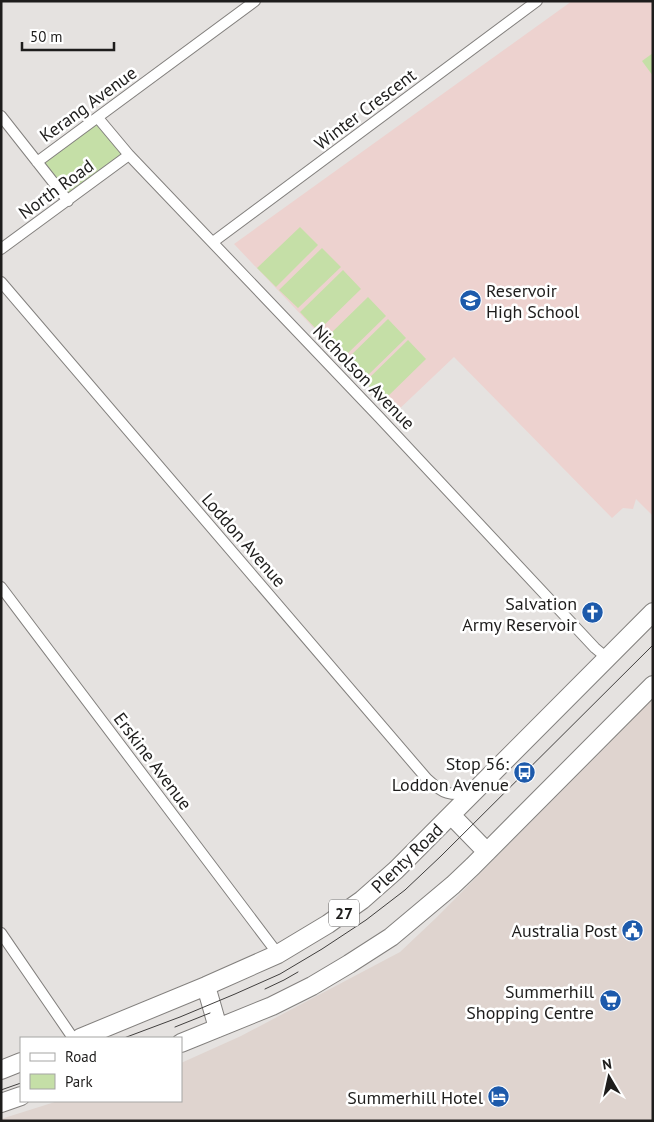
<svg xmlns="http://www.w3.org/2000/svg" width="654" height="1122" font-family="'PT Sans',sans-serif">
<rect width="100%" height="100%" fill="#e5e2e0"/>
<path fill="#dfd4cf" d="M 653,699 L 653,1121 L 1,1121 L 1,1119 L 58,1101 L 181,1101 L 181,1063 L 241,1036 L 400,952 L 437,917 Z"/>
<path fill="#edd2cf" d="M 572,1 L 653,1 L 653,516 L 636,499 L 633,509 L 623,508 L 612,518 L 454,357 L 394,414 L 383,401 L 234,244 Z"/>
<path fill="#c5dfa7" d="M 653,53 L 653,76 L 642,61 Z
M 98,118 L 129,155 L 68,201 L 37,162 Z
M 300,227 L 318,245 L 276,287 L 257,268 Z
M 322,248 L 341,267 L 298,308 L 279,290 Z
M 343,270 L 361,289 L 318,331 L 300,312 Z
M 368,297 L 386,316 L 343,358 L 325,339 Z
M 388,319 L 406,338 L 364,379 L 345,361 Z
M 408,340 L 426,359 L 383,401 L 365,382 Z"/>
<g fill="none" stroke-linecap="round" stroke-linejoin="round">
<defs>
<path id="minor" d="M 1,116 L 68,201
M 98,118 L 129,155 L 379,417 L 595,648 L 607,658
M 37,162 L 255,1
M 213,242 L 537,1
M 1,249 L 129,155
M 1,282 L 427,779 C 443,794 450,796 471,793
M 1,587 L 278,954
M 1,933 L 73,1038"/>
<path id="trunk" d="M 451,815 L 487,852
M 206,986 L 218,1028
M 80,1038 L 206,986 L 278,954 L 328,924 L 362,900 L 396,870 L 653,612
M 181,1043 L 272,1006 L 312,986 L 349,964 L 391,937 L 453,885 L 473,866 L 653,685
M 1,1070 L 21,1062
M 1,1103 L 21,1096"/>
</defs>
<use href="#minor" stroke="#83807e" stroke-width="12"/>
<use href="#trunk" stroke="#83807e" stroke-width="20"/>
<use href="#minor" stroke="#fff" stroke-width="10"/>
<use href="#trunk" stroke="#fff" stroke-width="18"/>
<path stroke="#413f3e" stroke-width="1" d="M 265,989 L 284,980 L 298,972
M 175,1027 L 210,1013
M 124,1038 L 180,1017 L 235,994 L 280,974 L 322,949 L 366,920 L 405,890 L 441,856 L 653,645
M 1,1090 L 21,1083"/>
</g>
<defs>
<symbol id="school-disc" viewBox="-11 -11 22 22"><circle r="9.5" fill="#1d5aab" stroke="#fff"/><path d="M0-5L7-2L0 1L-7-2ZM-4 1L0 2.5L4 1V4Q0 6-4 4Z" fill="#fff"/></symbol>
<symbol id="church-disc" viewBox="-11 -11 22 22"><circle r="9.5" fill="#1d5aab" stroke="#fff"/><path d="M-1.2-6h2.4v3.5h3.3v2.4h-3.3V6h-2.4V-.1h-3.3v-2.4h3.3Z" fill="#fff"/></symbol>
<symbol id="bus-disc" viewBox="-11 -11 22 22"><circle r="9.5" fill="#1d5aab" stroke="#fff"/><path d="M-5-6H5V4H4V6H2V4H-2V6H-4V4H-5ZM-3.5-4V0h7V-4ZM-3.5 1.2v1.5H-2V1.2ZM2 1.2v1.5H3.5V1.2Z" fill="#fff"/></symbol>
<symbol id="civic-disc" viewBox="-11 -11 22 22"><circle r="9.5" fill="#1d5aab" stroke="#fff"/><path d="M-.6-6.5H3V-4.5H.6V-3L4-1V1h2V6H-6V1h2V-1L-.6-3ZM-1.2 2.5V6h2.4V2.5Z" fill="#fff"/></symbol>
<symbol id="supermarket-disc" viewBox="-11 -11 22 22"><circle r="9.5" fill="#1d5aab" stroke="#fff"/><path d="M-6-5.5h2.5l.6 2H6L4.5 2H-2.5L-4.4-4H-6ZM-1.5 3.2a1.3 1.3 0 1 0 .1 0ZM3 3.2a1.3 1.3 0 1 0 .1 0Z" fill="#fff"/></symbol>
<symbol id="hotel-disc" viewBox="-11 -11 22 22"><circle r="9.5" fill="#1d5aab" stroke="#fff"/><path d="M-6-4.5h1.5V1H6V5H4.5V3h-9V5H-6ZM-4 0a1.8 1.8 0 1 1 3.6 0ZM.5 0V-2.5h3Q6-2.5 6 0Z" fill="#fff"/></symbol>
</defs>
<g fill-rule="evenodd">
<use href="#school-disc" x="458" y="288" width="25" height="25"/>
<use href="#church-disc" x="580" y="600" width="25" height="25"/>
<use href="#bus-disc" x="512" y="760" width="25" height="25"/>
<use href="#civic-disc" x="620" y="918" width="25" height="25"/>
<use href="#supermarket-disc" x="598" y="988" width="25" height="25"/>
<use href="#hotel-disc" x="486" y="1084" width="25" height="25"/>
</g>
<g text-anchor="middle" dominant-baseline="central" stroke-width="5" stroke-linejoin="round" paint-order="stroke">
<rect fill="#fff" stroke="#626160" stroke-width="1" x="329" y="899.5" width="30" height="27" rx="4"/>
<g font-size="16" font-weight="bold" fill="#1e1d1c">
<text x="344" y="913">27</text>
</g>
<g font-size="18" fill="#1e1d1c" stroke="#fff">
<text transform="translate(88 104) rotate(-36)">Kerang Avenue</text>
<text transform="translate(365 109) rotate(-37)">Winter Crescent</text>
<text transform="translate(56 189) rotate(-36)">North Road</text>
<text transform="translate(364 377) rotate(46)">Nicholson Avenue</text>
<text transform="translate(244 540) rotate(49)">Loddon Avenue</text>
<text transform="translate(153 761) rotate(53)">Erskine Avenue</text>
<text transform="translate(407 858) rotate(-44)">Plenty Road</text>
</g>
<g font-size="18" fill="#1e1d1c" stroke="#fff" text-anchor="end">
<text x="486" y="290" text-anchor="start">Reservoir<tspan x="486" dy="21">High School</tspan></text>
<text x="577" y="603">Salvation<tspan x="577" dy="21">Army Reservoir</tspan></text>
<text x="509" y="763">Stop 56:<tspan x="509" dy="21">Loddon Avenue</tspan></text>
<text x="617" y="930">Australia Post</text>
<text x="594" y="991">Summerhill<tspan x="594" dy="21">Shopping Centre</tspan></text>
<text x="483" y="1097">Summerhill Hotel</text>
</g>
</g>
<rect width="654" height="1122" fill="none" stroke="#1e1d1c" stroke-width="5"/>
<rect x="20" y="1037" width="162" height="65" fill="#ffffff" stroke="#a5a5a4"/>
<rect x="30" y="1053" width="25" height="8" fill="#ffffff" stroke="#a5a5a4"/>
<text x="65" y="1062" font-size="15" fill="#1e1d1c">Road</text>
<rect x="30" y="1074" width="25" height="15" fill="#c5dfa7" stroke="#a5a5a4"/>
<text x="65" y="1087" font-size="15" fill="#1e1d1c">Park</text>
<g transform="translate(609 1077) rotate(351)" stroke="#ffffff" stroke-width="4" paint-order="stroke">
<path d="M0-4L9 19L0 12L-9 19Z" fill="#1e1d1c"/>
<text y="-8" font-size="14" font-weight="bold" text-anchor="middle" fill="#1e1d1c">N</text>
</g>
<path d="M22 42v8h92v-8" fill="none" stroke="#1e1d1c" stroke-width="2.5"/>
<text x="30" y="42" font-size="15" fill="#1e1d1c" stroke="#ffffff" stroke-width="4" paint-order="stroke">50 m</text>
</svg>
